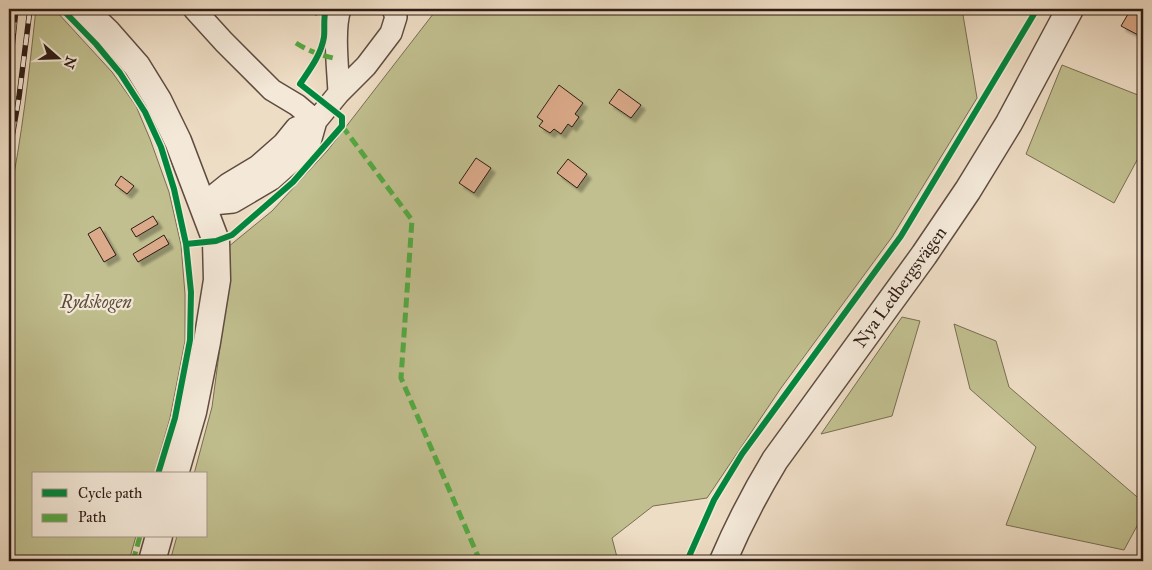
<svg xmlns="http://www.w3.org/2000/svg" width="1152" height="570" font-family="'IM FELL Great Primer',serif">
<defs>
<filter id="shadow"><feDropShadow dx="4.5" dy="4.5" stdDeviation="1" flood-color="#0004"/></filter>
</defs>
<rect width="100%" height="100%" fill="#eeddc5"/>
<filter id="stains"><feTurbulence type="fractalNoise" baseFrequency=".004" numOctaves="4"/><feColorMatrix values="0 0 0 0 .2 0 0 0 0 .09 0 0 0 0 .02 0 0 0 .5 -.17"/></filter>
<radialGradient id="worn" r=".72"><stop offset=".6" stop-color="#630" stop-opacity="0"/><stop offset="1" stop-color="#630" stop-opacity=".3"/></radialGradient>
<path fill="#c1bf8f" stroke="#786e52" d="M 36,9 L 53,9 L 56,11 L 112,72 L 136,106 L 150,139 L 169,192 L 181,245 L 185,294 L 185,341 L 170,418 L 154,474 L 34,474 L 34,536 L 136,536 L 129,561 L 9,561 L 9,200 C 22,137 29,73 36,9 Z
M 437,9 L 962,9 L 977,98 L 892,237 L 781,388 L 707,498 L 653,506 L 612,538 L 618,561 L 170,561 L 177,536 L 206,536 L 206,474 L 194,474 L 212,407 L 225,309 L 228,247 L 272,211 L 328,150 Z
M 1062,65 L 1143,97 L 1143,149 L 1114,203 L 1026,154 Z
M 902,317 L 920,321 L 892,416 L 821,434 Z
M 954,324 L 996,341 L 1009,387 L 1143,502 L 1143,515 L 1124,550 L 1006,525 L 1036,447 L 970,389 Z"/>
<path fill="#dbaa8a" stroke="#2f1c15" filter="url(#shadow)" d="M 1131,9 L 1143,9 L 1143,30 L 1140,36 L 1121,26 Z
M 559,85 L 583,103 L 575,114 L 579,117 L 572,127 L 568,124 L 561,134 L 554,129 L 550,133 L 539,126 L 543,121 L 537,117 Z
M 619,89 L 641,105 L 631,118 L 609,103 Z
M 476,158 L 491,168 L 474,193 L 459,183 Z
M 568,159 L 587,174 L 577,188 L 557,173 Z
M 121,176 L 134,186 L 127,194 L 115,185 Z
M 153,216 L 158,224 L 136,237 L 131,229 Z
M 100,227 L 116,255 L 104,262 L 88,234 Z
M 164,235 L 169,244 L 138,262 L 133,254 Z"/>
<g fill="none" stroke-linecap="round" stroke-linejoin="round">
<defs>
<path id="minor" d="M 194,9 L 224,42 L 272,90 L 297,105 L 316,121
M 339,93 C 338,69 333,30 340,9
M 202,205 L 233,202 L 272,179 L 299,155 L 310,142 L 316,121 L 339,93 L 366,66 L 391,33 L 396,17 L 393,9
M 202,205 L 228,184 L 258,166 L 283,144 L 296,128 L 316,121"/>
<path id="tertiary" d="M 83,9 L 108,33 L 137,66 L 158,100 L 178,141 L 216,241 L 217,280 L 207,342 L 193,412 L 175,474
M 152,561 L 159,536
M 723,561 C 738,526 755,493 775,460 L 924,255 L 968,190 L 1009,123 L 1070,9"/>
</defs>
<use href="#minor" stroke="#5f4c41" stroke-width="24"/>
<use href="#tertiary" stroke="#5f4c41" stroke-width="29"/>
<use href="#minor" stroke="#f4e9d9" stroke-width="21"/>
<use href="#tertiary" stroke="#f4e9d9" stroke-width="26"/>
<defs>
<path id="rail" d="M 9,77 L 16,9
M 9,154 L 19,97 L 30,9"/>
</defs>
<use href="#rail" stroke="#2f1c15" stroke-width="5.5"/>
<use href="#rail" stroke="#f4e9d9" stroke-width="4" stroke-dasharray="11" stroke-linecap="butt"/>
<path stroke="#54a942" stroke-width="5" stroke-dasharray="10 5" stroke-linecap="butt" d="M 309,9 L 311,11 L 324,16
M 296,43 C 310,52 321,55 337,59
M 342,126 L 412,220 L 401,378 L 480,561
M 133,561 L 140,536"/>
<defs>
<path id="cycleway" d="M 62,9 L 96,44 L 120,73 L 145,112 L 161,147 L 174,189 L 186,244 L 191,292 L 190,340 L 175,418 L 158,474
M 186,244 L 216,241 L 232,235 L 293,182 L 342,126 L 342,117 L 300,84 C 310,69 321,55 324,37 C 325,27 323,18 326,9
M 687,561 L 714,500 L 742,454 L 901,236 L 1037,9"/>
</defs>
<use href="#cycleway" stroke="#f4e9d9" stroke-width="9"/>
<use href="#cycleway" stroke="#00873e" stroke-width="6"/>
</g>
<g text-anchor="middle" dominant-baseline="central" stroke-width="4.5" stroke-linejoin="round" paint-order="stroke">
<g font-size="18" fill="#2f1c15" stroke="#f4e9d9">
<text transform="translate(900 287) rotate(-54)">Nya Ledbergsvägen</text>
</g>
<g font-size="18" font-style="italic" fill="#5b4d3a" stroke="#f4e9d9">
<text x="96" y="302">Rydskogen</text>
</g>
</g>
<rect width="1152" height="570" fill="none" stroke="#eeddc5" stroke-width="30"/>
<rect x="10" y="10" width="1132" height="550" fill="none" stroke="#2f1c15" stroke-width="2.5"/>
<rect x="15" y="15" width="1122" height="540" fill="none" stroke="#2f1c15"/>
<rect x="32" y="472" width="175" height="65" fill="#f4e9d9" stroke="#a5978b"/>
<rect x="42" y="489" width="25" height="8" fill="#00873e" stroke="#a5978b"/>
<text x="78" y="498" font-size="15" fill="#2f1c15">Cycle path</text>
<rect x="42" y="514" width="25" height="8" fill="#54a942" stroke="#a5978b"/>
<text x="78" y="522" font-size="15" fill="#2f1c15">Path</text>
<g transform="translate(58 58) rotate(110)" stroke="#f4e9d9" stroke-width="4" paint-order="stroke">
<path d="M0-4L9 19L0 12L-9 19Z" fill="#2f1c15"/>
<text y="-8" font-size="14" font-weight="bold" text-anchor="middle" fill="#2f1c15">N</text>
</g>
<rect width="100%" height="100%" filter="url(#stains)"/>
<rect width="100%" height="100%" fill="url(#worn)"/>
</svg>
